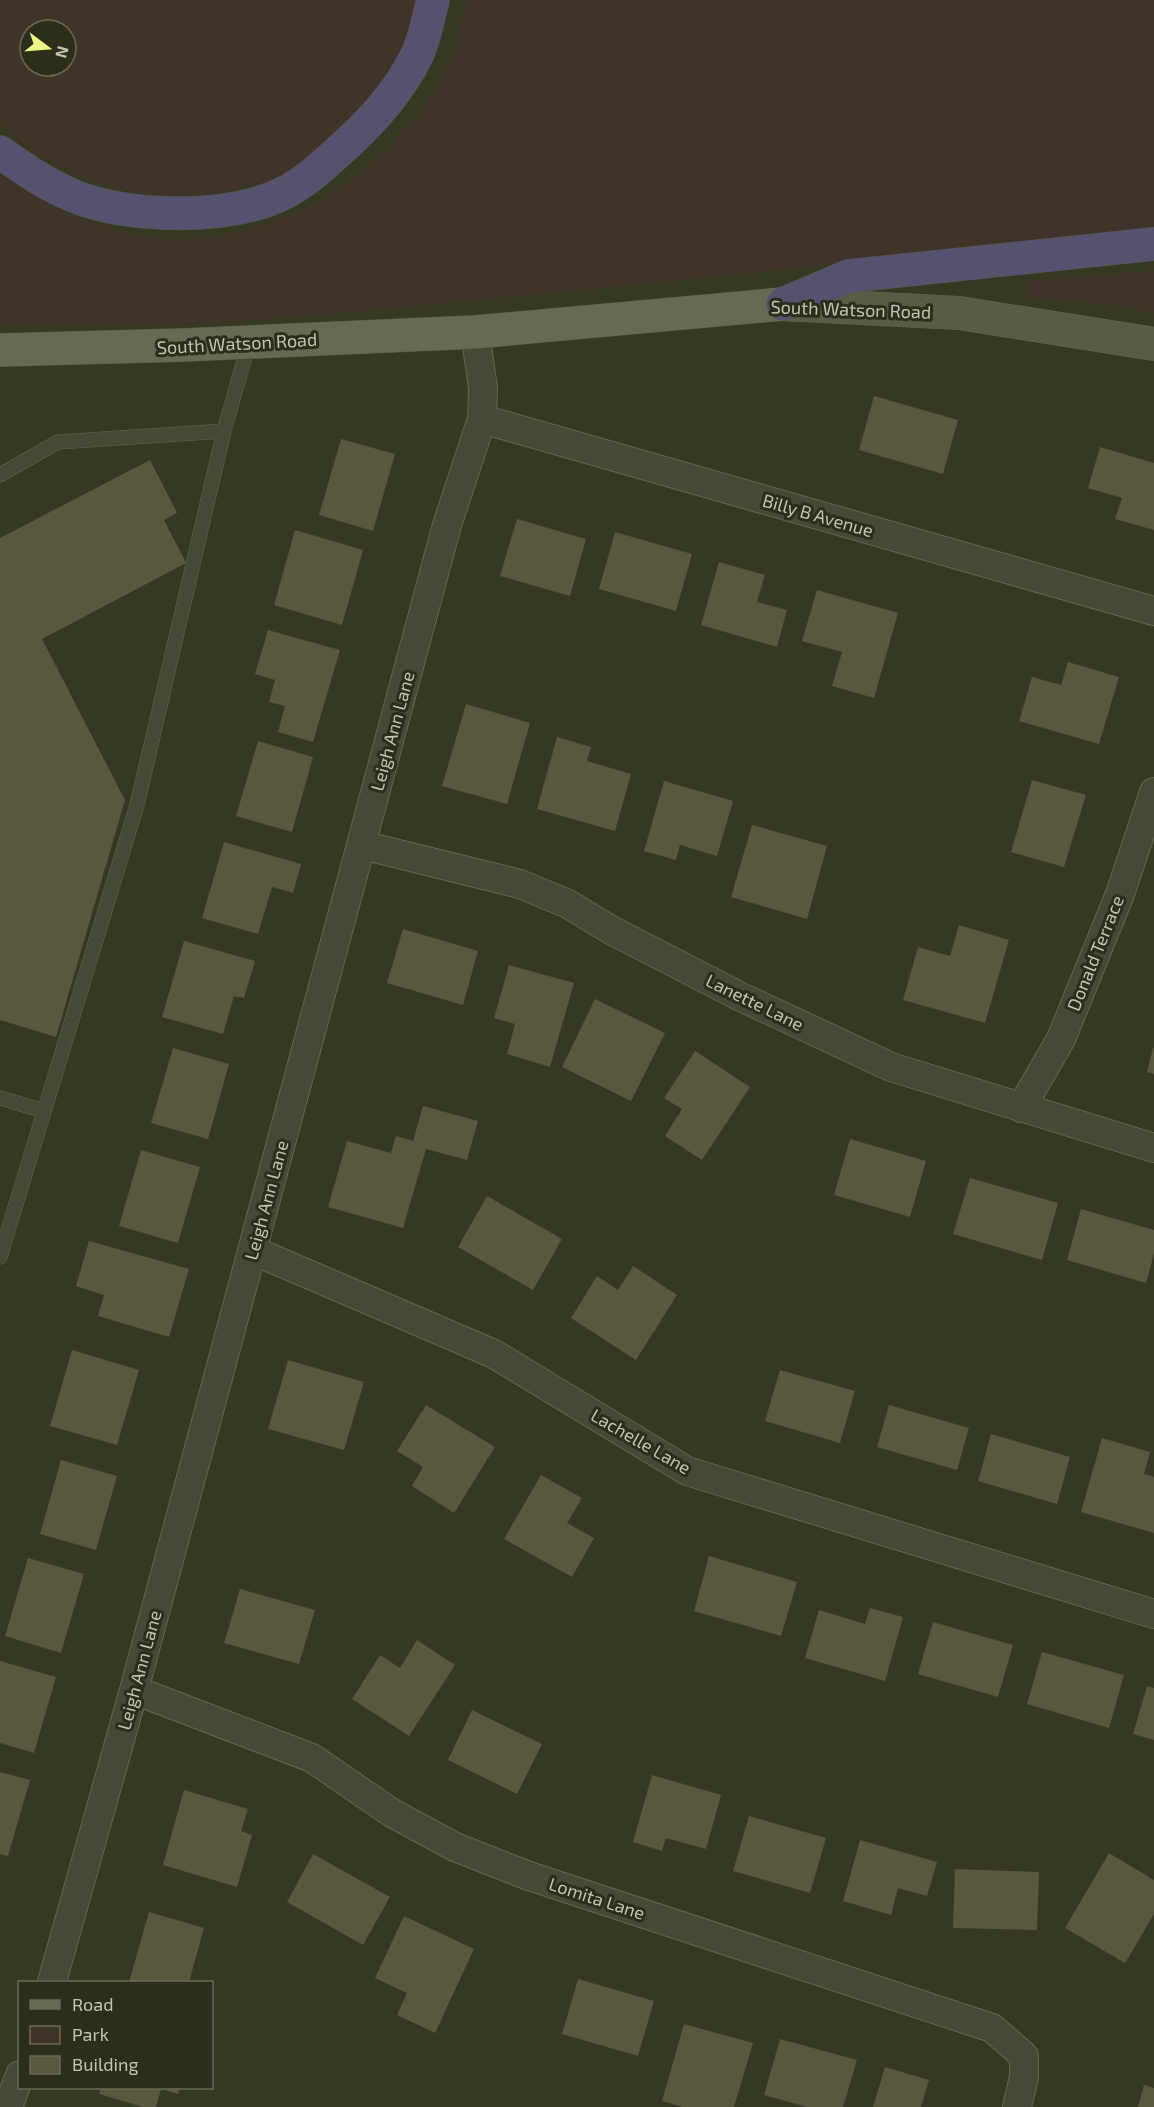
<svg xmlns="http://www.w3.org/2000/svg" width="1154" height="2107" font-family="'Exo 2',sans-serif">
<rect width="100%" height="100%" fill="#373821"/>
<path fill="#40342a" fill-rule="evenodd" d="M 0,0 L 424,0 L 405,58 L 327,148 L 281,178 L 210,195 L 161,199 L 84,180 L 32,152 L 0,121 ZM 30,30 L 66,30 L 66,66 L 30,66 Z
M 466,0 L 1154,0 L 1154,233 C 920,254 687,280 453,302 C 339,313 225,325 110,325 C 74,325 37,327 0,323 L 0,174 C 52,207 109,237 172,239 C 291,242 412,159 457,49 C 463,35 463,15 466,0 Z
M 1154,271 L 1154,313 L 1117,305 L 1027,297 L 1028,281 Z"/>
<path fill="#57583d" d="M 874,396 L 958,420 L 943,474 L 859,450 Z
M 341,439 L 395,454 L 373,531 L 319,515 Z
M 1100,447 L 1154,463 L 1154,530 L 1115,519 L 1122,498 L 1088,488 Z
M 150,460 L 177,513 L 164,520 L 186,563 L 42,639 L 125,800 L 56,1037 L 0,1020 L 0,538 Z
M 517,519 L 586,539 L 570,596 L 500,576 Z
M 295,530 L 363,550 L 342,625 L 274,605 Z
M 615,532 L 692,554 L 676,611 L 599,589 Z
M 719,562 L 765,575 L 757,602 L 787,610 L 777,647 L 701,625 Z
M 817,590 L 898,613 L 874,698 L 832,686 L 842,652 L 802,641 Z
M 268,630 L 340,650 L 313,742 L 278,732 L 285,706 L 269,702 L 275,680 L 255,674 Z
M 1068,662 L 1119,677 L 1099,744 L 1019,721 L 1032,677 L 1061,685 Z
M 466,704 L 530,723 L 507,804 L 442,786 Z
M 557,737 L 591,747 L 587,761 L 631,774 L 615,831 L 537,809 Z
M 258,741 L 313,757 L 292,832 L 236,816 Z
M 1032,780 L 1086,795 L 1064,867 L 1011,852 Z
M 664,781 L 733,801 L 717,856 L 680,845 L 676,860 L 644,851 Z
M 752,825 L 827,846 L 807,919 L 731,897 Z
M 224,842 L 301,864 L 293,893 L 272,887 L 258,934 L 202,918 Z
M 959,925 L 1009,940 L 985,1023 L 903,1000 L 918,947 L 950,956 Z
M 403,929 L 478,951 L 463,1005 L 387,983 Z
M 184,941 L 255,961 L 244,998 L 234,996 L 223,1034 L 162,1017 Z
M 509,965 L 574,983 L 550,1067 L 507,1054 L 515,1024 L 494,1018 Z
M 595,999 L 665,1033 L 631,1101 L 562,1067 Z
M 173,1048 L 229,1064 L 208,1139 L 151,1123 Z
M 1153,1048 L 1154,1048 L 1154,1074 L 1147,1072 Z
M 695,1051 L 750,1087 L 702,1160 L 665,1136 L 682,1109 L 664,1098 Z
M 423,1106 L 478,1121 L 467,1160 L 426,1149 L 403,1228 L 328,1207 L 347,1141 L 391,1153 L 396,1136 L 413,1141 Z
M 850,1139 L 926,1161 L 910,1217 L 834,1195 Z
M 141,1150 L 200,1167 L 178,1243 L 119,1226 Z
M 970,1178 L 1058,1203 L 1042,1260 L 953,1234 Z
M 487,1196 L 562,1239 L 533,1290 L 458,1247 Z
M 1081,1209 L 1154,1230 L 1154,1254 L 1146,1283 L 1067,1260 Z
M 89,1241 L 189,1269 L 169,1337 L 98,1316 L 104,1295 L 76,1286 Z
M 633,1266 L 677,1295 L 636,1360 L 571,1318 L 597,1276 L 618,1290 Z
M 72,1350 L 139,1370 L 117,1445 L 50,1426 Z
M 288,1360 L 364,1382 L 344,1450 L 268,1429 Z
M 780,1370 L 855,1391 L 840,1443 L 765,1421 Z
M 426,1405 L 495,1447 L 454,1513 L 412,1486 L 423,1467 L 397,1451 Z
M 889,1405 L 969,1428 L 957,1470 L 877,1447 Z
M 991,1434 L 1070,1457 L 1057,1504 L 978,1481 Z
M 1102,1438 L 1150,1452 L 1144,1474 L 1154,1477 L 1154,1533 L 1081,1512 Z
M 61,1460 L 117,1476 L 96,1550 L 40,1534 Z
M 541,1475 L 582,1498 L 567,1523 L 594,1538 L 572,1577 L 504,1539 Z
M 709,1556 L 797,1582 L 781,1636 L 694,1611 Z
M 28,1558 L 84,1574 L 61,1653 L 5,1636 Z
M 240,1589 L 315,1610 L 299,1664 L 224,1643 Z
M 870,1608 L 903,1617 L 885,1681 L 805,1658 L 819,1610 L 865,1624 Z
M 933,1622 L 1013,1645 L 998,1697 L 918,1674 Z
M 417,1640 L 455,1665 L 409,1736 L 352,1699 L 380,1655 L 400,1668 Z
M 1042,1652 L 1124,1675 L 1109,1728 L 1027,1704 Z
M 0,1661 L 56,1677 L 34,1753 L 0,1743 Z
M 1147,1686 L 1154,1688 L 1154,1740 L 1133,1734 Z
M 472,1710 L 542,1744 L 517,1794 L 448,1760 Z
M 0,1772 L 30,1780 L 8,1856 L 0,1854 Z
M 652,1775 L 721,1795 L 706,1849 L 666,1838 L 662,1851 L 633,1842 Z
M 184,1790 L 248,1809 L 241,1831 L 252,1835 L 237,1887 L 163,1865 Z
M 749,1816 L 826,1838 L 810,1893 L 733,1871 Z
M 860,1840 L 937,1862 L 927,1896 L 898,1888 L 891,1915 L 843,1901 Z
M 1109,1853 L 1154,1880 L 1154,1914 L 1125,1963 L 1065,1928 Z
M 313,1854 L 390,1897 L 363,1945 L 287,1902 Z
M 955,1869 L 1039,1872 L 1037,1930 L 953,1928 Z
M 149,1912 L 204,1928 L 189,1982 L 129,1982 Z
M 404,1916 L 474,1949 L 435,2033 L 397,2015 L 407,1993 L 375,1978 Z
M 578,1979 L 654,2001 L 638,2056 L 562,2034 Z
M 684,2024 L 753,2043 L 734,2107 L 683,2107 L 662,2101 Z
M 780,2039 L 857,2060 L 843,2107 L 807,2107 L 764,2095 Z
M 885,2067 L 929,2080 L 921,2107 L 873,2107 Z
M 1144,2085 L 1154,2088 L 1154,2107 L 1138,2107 Z
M 101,2088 L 179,2088 L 178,2094 L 161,2089 L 156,2107 L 143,2107 L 99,2094 Z"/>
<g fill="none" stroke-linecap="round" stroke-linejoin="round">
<defs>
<path id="lane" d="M 0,475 L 58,442 L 224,431
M 0,1098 L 44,1111
M 0,1257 L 137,805 L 224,431 L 249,343"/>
<path id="street" d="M 482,419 L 1154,611
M 362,845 L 520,884 L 568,904 L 611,930 L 741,997 L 891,1067 L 1154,1148
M 1021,1108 L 1061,1039 L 1120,894 L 1154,792
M 252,1250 L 494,1354 L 687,1471 L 1154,1614
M 134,1690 L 312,1758 L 392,1813 L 455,1847 L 529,1876 L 992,2028 L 1024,2056 L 1024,2077 L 1017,2107
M 52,1982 L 134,1690 L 447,525 L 482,419 L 483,388 L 475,332
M 8,2107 L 20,2075"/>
<path id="secondary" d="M 783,304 L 959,313 L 1154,344"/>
<path id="primary" d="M 0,350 L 184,345 L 475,332 L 783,304"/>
<path id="highway" d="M 0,152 C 24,169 47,185 74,196 C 129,219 231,220 284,193 C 308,181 329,160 349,142 C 375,118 400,89 416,57 C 425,40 428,18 433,0
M 783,304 L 849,276 L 1154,244"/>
</defs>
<use href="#lane" stroke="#656652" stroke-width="15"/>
<use href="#street" stroke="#656652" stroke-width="30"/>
<use href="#secondary" stroke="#656652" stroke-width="34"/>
<use href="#primary" stroke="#535541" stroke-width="34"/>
<use href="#highway" stroke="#52533f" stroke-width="34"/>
<use href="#lane" stroke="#474935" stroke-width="14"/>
<use href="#street" stroke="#474935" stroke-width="28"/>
<use href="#secondary" stroke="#595b43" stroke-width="33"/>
<use href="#primary" stroke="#686953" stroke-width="33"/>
<use href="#highway" stroke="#54526e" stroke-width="33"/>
</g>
<g text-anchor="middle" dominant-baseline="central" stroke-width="6" stroke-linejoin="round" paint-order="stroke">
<g font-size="18" fill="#c3c5af" stroke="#2c2d1a">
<text transform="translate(851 309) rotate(2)">South Watson Road</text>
<text transform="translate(237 343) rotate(-3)">South Watson Road</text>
<text transform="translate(818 515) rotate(16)">Billy B Avenue</text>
<text transform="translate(392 731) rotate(-75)">Leigh Ann Lane</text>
<text transform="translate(1095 953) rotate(-68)">Donald Terrace</text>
<text transform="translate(755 1002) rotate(26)">Lanette Lane</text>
<text transform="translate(266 1200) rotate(-75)">Leigh Ann Lane</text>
<text transform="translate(641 1441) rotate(30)">Lachelle Lane</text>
<text transform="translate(139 1670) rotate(-75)">Leigh Ann Lane</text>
<text transform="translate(597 1898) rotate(18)">Lomita Lane</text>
</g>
</g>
<rect x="18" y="1981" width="195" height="108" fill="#2c2d1a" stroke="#686a56" stroke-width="1.5"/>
<rect x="30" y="2000" width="30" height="9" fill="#686953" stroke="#686a56" stroke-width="1.5"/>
<text x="72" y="2011" font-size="18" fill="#c3c5af">Road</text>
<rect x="30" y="2026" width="30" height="18" fill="#40342a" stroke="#686a56" stroke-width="1.5"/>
<text x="72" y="2041" font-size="18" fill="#c3c5af">Park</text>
<rect x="30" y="2056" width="30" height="18" fill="#57583d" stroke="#686a56" stroke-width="1.5"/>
<text x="72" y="2071" font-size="18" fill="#c3c5af">Building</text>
<g transform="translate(48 48) rotate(106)"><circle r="28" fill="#2c2d1a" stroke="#686a56" stroke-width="1.5"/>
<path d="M0-4.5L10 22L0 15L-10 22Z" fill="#ecf684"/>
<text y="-9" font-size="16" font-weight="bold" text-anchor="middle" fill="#c3c5af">N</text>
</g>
</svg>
